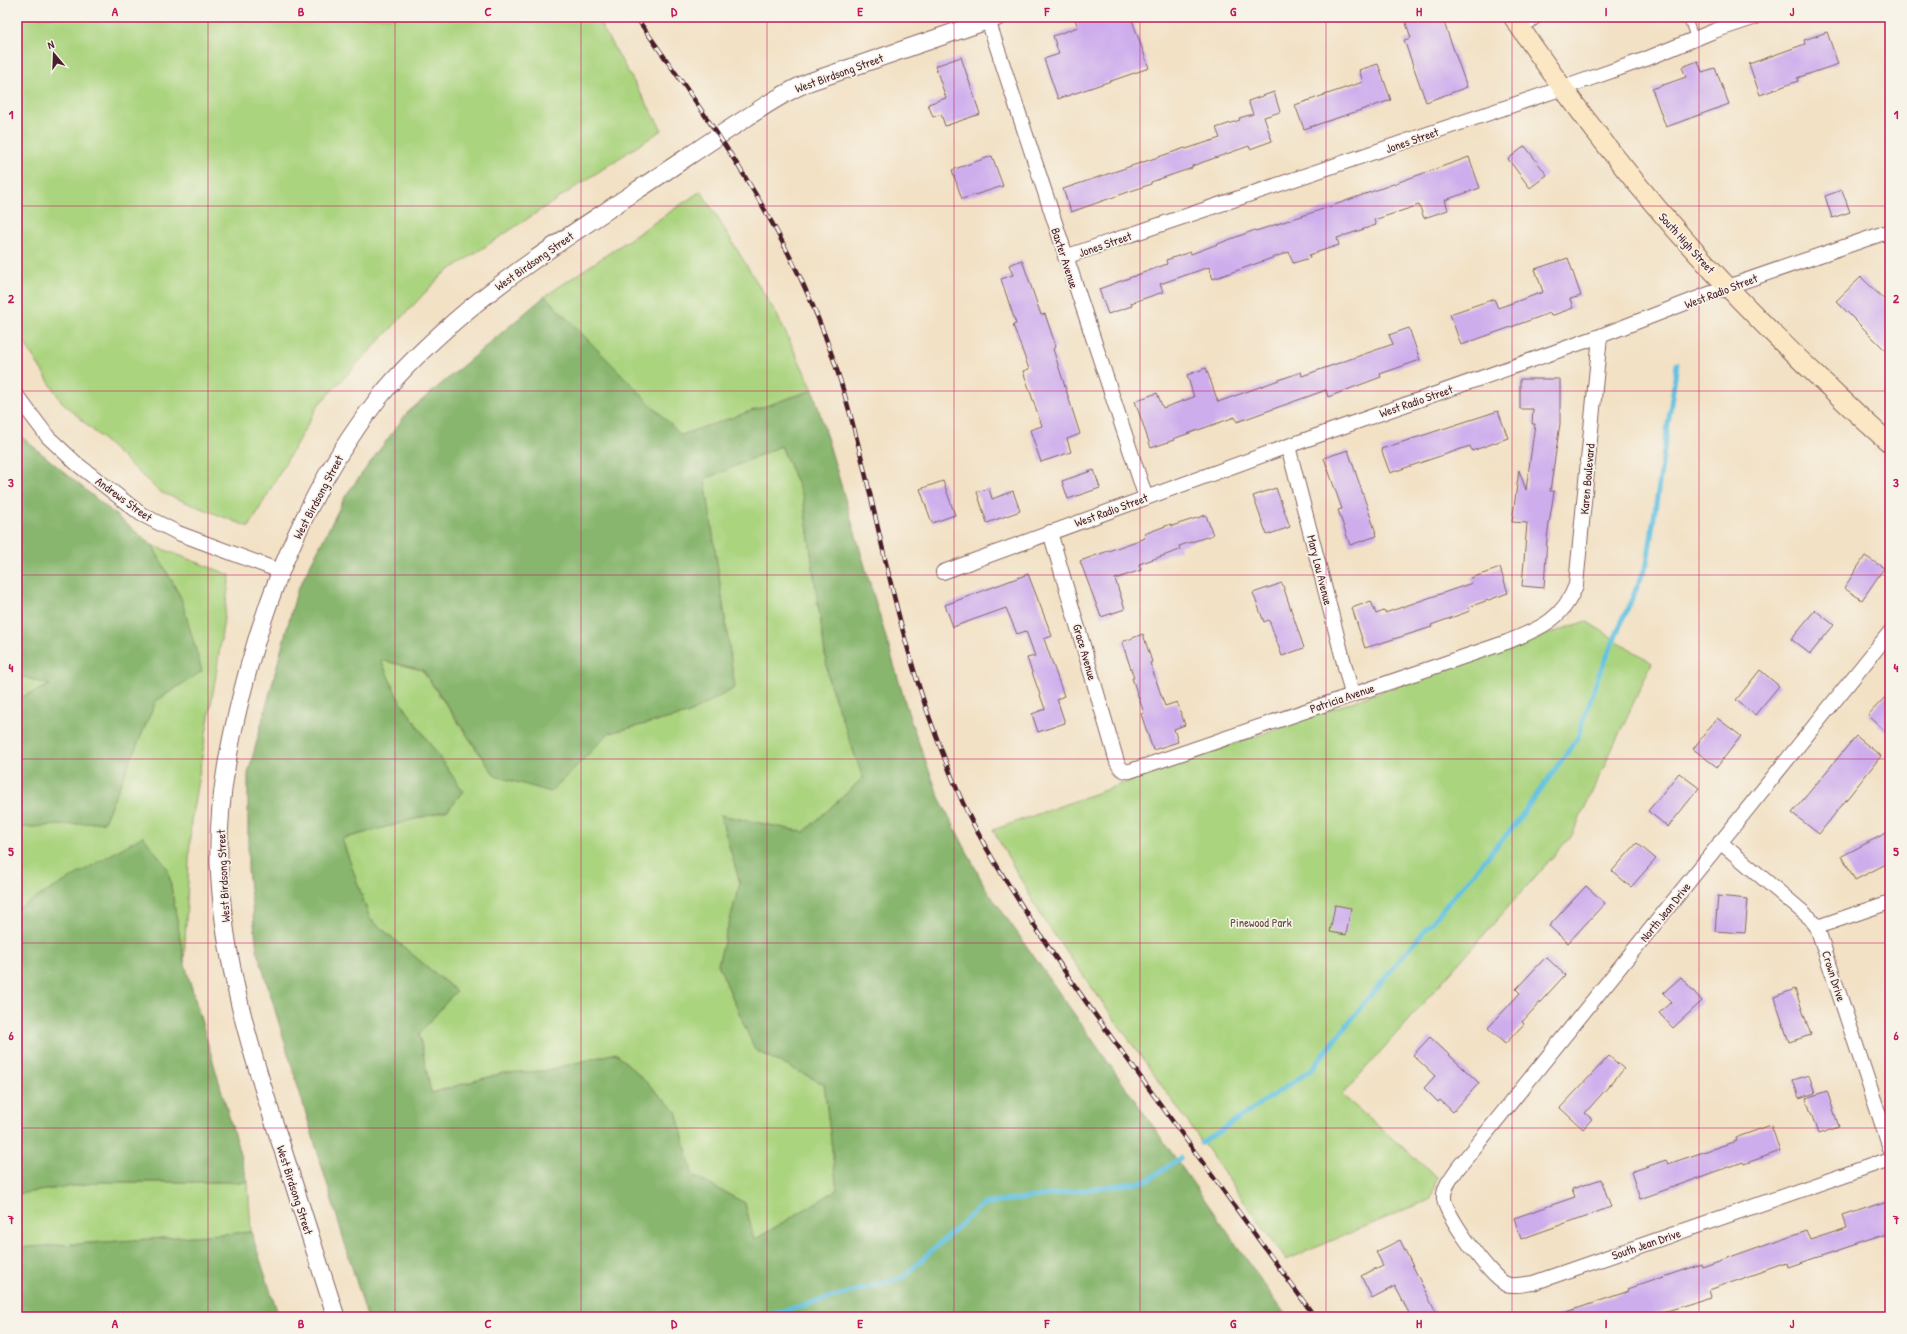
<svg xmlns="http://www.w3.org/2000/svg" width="1907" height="1334" font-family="'Patrick Hand',sans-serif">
<rect width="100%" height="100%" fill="#f7f3e8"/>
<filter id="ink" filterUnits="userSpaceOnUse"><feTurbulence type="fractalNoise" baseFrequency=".025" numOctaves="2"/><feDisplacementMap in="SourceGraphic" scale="8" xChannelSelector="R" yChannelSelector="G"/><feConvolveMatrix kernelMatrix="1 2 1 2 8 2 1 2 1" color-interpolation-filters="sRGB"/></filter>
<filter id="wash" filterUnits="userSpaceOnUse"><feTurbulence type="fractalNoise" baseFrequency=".012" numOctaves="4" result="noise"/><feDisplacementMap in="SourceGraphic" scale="16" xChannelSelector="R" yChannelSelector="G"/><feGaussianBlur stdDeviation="0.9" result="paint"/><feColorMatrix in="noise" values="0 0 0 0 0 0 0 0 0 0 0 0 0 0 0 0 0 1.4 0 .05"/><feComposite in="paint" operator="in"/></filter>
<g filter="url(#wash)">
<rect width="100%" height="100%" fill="#f2e1c5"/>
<path fill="#abd47f" stroke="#7a7a55" d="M 17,17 L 596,17 L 662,130 L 442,275 L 319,404 L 249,527 L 160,492 L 61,401 L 17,331 Z
M 701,191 L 777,315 L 813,390 L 681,435 L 541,299 Z
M 781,446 L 803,497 L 829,682 L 863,778 L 804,832 L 720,815 L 740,883 L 718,964 L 755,1050 L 824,1084 L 837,1190 L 754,1240 L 745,1203 L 693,1176 L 676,1111 L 616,1053 L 544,1071 L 503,1073 L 431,1093 L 419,1034 L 456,991 L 370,919 L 342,839 L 448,810 L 463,791 L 398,698 L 380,660 L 422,670 L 495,776 L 551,791 L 609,733 L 687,714 L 735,688 L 705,479 Z
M 152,545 L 230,575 L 216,675 L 191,821 L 184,961 L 168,869 L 17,909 L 17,828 L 104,822 L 156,701 L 202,671 L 179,594 Z
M 1586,621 L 1652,663 L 1572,835 L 1342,1095 L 1437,1177 L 1431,1199 L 1286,1260 L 1043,919 L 993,830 L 1363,698 Z
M 17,675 L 51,685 L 17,699 Z
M 101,1182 L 248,1182 L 251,1232 L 17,1248 L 17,1194 Z"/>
<path fill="#88b66e" stroke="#696a4c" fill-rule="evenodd" d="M 545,296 L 681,435 L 813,390 L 910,719 L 939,797 L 985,887 L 1287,1317 L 367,1317 L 257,950 L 248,871 L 248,774 L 297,591 L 346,495 L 407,413 ZM 781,446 L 803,497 L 829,682 L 863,778 L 804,832 L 720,815 L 740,883 L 718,964 L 755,1050 L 824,1084 L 837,1190 L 754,1240 L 745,1203 L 693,1176 L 676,1111 L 616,1053 L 544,1071 L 503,1073 L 431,1093 L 419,1034 L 456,991 L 370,919 L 342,839 L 448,810 L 463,791 L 398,698 L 381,660 L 423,670 L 495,776 L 551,792 L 609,733 L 687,714 L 735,688 L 705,479 Z
M 17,433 L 152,545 L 181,598 L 202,671 L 156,701 L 104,822 L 17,828 L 17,699 L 50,685 L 17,675 Z
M 143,836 L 168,869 L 184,961 L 248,1182 L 101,1182 L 17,1194 L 17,909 Z
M 251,1232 L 279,1317 L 17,1317 L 17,1248 Z"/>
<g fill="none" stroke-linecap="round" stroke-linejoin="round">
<path stroke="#64c2e2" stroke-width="5" d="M 1202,1143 L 1311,1070 L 1395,965 L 1513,827 L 1577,739 L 1599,674 L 1647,564 L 1677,364
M 762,1317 L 902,1278 L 983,1204 L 1147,1181 L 1180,1158"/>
</g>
<g id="blocks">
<path fill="#ceaded" d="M 1074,17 L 1131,17 L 1149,68 L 1058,99 L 1044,59 L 1059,54 L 1053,36 L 1078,27 Z
M 1404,17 L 1442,17 L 1467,87 L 1426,102 L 1404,40 L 1411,38 Z
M 1827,32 L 1838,64 L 1797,78 L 1798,81 L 1760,95 L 1749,64 L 1805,44 L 1804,40 Z
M 961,57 L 980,114 L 945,126 L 941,114 L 933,117 L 928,104 L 946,98 L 935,66 Z
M 1698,61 L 1702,72 L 1715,68 L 1729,104 L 1666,127 L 1652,89 L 1686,77 L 1682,67 Z
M 1378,64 L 1391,100 L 1304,129 L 1295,105 L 1363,82 L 1359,70 Z
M 1274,92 L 1280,112 L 1264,117 L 1272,141 L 1250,149 L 1249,146 L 1192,166 L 1192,168 L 1151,182 L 1151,184 L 1071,212 L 1063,189 L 1185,148 L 1186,149 L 1220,138 L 1216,128 L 1240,120 L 1239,118 L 1253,114 L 1248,101 Z
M 1525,146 L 1547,175 L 1530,188 L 1508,159 Z
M 992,156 L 1003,186 L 962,199 L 952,170 Z
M 1469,157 L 1480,188 L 1445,200 L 1448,210 L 1424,218 L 1419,205 L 1374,220 L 1376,225 L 1337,238 L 1339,245 L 1309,255 L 1310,258 L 1293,263 L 1289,252 L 1213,279 L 1209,267 L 1160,284 L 1163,292 L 1131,303 L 1132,306 L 1108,314 L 1099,289 L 1167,264 L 1166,260 L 1190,252 L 1191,254 L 1255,230 L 1256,231 L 1326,208 Z
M 1842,190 L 1850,212 L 1832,218 L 1825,196 Z
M 1568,258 L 1581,296 L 1570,299 L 1573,308 L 1551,316 L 1550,313 L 1461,345 L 1450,314 L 1494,299 L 1498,308 L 1543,292 L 1535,269 Z
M 1022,260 L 1041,315 L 1045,314 L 1056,347 L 1053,349 L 1080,434 L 1067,439 L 1071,452 L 1041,462 L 1030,430 L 1042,426 L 1023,371 L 1029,369 L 1013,325 L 1016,324 L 1001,279 L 1013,275 L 1009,265 Z
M 1861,277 L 1890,305 L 1890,355 L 1836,301 Z
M 1409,328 L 1420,360 L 1380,374 L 1381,377 L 1328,397 L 1326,390 L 1237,422 L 1235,417 L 1173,439 L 1174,440 L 1151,448 L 1135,401 L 1157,393 L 1163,408 L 1194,397 L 1187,375 L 1206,368 L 1218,402 L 1301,372 L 1302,376 L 1393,344 L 1389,335 Z
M 1520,379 L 1560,379 L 1560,424 L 1550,491 L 1554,491 L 1547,538 L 1544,588 L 1522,586 L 1527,523 L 1512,522 L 1519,470 L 1526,490 L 1535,424 L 1532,424 L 1533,409 L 1520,409 Z
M 1498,411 L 1508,438 L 1472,451 L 1470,446 L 1390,473 L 1381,449 Z
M 1348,450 L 1377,536 L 1350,545 L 1338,510 L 1342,509 L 1324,458 Z
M 1094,470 L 1100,488 L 1068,499 L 1062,481 Z
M 943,481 L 955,515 L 932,523 L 920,489 Z
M 989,488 L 992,499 L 1013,491 L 1020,511 L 987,523 L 977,492 Z
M 1276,488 L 1290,527 L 1267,535 L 1253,496 Z
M 1206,515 L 1213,535 L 1179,546 L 1180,550 L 1139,564 L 1141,570 L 1115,579 L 1125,609 L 1101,617 L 1080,561 L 1145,538 L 1144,534 L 1171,524 L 1172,526 Z
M 1865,556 L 1884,568 L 1862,600 L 1844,588 Z
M 1500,568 L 1508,593 L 1469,607 L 1470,611 L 1431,625 L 1432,627 L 1365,648 L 1352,608 L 1371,601 L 1376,614 L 1384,611 L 1385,613 L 1472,583 L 1471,578 Z
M 1028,574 L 1052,636 L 1044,639 L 1064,696 L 1057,699 L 1065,723 L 1038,732 L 1032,714 L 1045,709 L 1027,658 L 1035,656 L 1026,631 L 1017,634 L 1006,608 L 953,627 L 945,605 Z
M 1282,583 L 1304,648 L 1282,656 L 1269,620 L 1264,622 L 1253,593 Z
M 1815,610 L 1834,625 L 1810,654 L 1791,639 Z
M 1143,634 L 1152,662 L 1150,663 L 1165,706 L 1177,702 L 1185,725 L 1174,729 L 1178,742 L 1153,750 L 1141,714 L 1144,713 L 1132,678 L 1134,678 L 1122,642 Z
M 1760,670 L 1779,686 L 1755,715 L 1736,700 Z
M 1890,692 L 1890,736 L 1868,715 Z
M 1717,718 L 1741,736 L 1717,767 L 1693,749 Z
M 1856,736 L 1881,756 L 1819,834 L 1792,813 Z
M 1679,773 L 1699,788 L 1668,827 L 1648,811 Z
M 1890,831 L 1890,862 L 1855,880 L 1842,856 Z
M 1637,843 L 1656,859 L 1631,887 L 1612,871 Z
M 1586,886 L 1605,903 L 1568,943 L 1549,926 Z
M 1718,896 L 1748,899 L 1745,933 L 1715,931 Z
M 1335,905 L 1351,908 L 1346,935 L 1330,932 Z
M 1546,957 L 1565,975 L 1522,1022 L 1524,1024 L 1505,1044 L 1488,1028 L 1520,993 L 1516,989 Z
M 1681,977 L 1702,1001 L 1673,1028 L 1659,1013 L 1671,1002 L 1663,993 Z
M 1795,989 L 1811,1035 L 1789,1042 L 1774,997 Z
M 1430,1037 L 1479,1083 L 1453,1112 L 1440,1100 L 1438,1102 L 1424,1088 L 1435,1076 L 1413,1055 Z
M 1609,1056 L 1624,1069 L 1585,1113 L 1592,1119 L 1583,1129 L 1560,1108 Z
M 1809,1075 L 1815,1093 L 1799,1098 L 1793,1080 Z
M 1827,1091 L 1839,1127 L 1818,1134 L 1806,1098 Z
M 1771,1125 L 1780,1151 L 1744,1164 L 1743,1162 L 1640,1199 L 1631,1172 L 1666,1160 L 1668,1164 L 1736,1141 L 1735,1138 Z
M 1601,1179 L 1611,1207 L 1521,1239 L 1514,1218 L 1575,1197 L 1572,1189 Z
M 1890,1200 L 1890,1233 L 1788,1267 L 1787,1263 L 1710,1290 L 1712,1297 L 1646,1317 L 1558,1317 L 1558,1315 L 1629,1291 L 1628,1289 L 1701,1264 L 1702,1267 L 1806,1230 L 1810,1240 L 1847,1228 L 1843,1216 Z
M 1400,1240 L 1438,1317 L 1411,1317 L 1395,1286 L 1372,1298 L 1361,1276 L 1383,1265 L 1376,1252 Z"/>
</g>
</g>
<g filter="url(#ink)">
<use href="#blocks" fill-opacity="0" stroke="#856361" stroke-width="1"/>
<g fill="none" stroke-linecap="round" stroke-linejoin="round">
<defs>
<path id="service" d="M 1687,17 L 1695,39
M 1522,31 L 1541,17"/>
<path id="minor" d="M 987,17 L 1146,498
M 1065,257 L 1563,88 L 1646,59 L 1714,31 L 1756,17
M 17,396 L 48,437 L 77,464 L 141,514 L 178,533 L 280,571
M 1288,446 L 1352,694
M 1050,532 L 1117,762 C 1120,768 1123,772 1130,771 L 1507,642 C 1539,629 1563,620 1576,585 L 1600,336
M 943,572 L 1288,446 L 1600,336 L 1727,287 L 1890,231
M 1890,632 L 1458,1168 C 1452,1177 1443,1187 1444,1198 C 1444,1213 1491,1278 1506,1284 C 1514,1287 1524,1284 1533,1283 L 1890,1159
M 1720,842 L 1810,918 L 1817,927 L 1890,1148
M 1817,927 L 1890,902"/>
<path id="tertiary" d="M 336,1317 C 318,1259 299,1202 281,1144 C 251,1053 223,961 219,864 C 217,799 231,733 248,670 C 274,574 316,478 378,399 C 404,366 437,336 469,309 C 522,265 580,229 636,191 C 670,169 703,146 737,124 C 760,109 783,93 809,82 L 998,17"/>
<path id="secondary" d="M 1513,17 C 1604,152 1708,276 1828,386 C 1848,405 1868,425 1890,443"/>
</defs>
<use href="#service" stroke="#856361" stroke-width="9"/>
<use href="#minor" stroke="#856361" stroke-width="16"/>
<use href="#tertiary" stroke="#856361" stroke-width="19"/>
<use href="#secondary" stroke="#856361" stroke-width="21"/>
<use href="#service" stroke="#fff" stroke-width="7"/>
<use href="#minor" stroke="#fff" stroke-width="14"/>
<use href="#tertiary" stroke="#fff" stroke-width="17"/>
<use href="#secondary" stroke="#fbe7c3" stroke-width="19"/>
<defs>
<path id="rail" d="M 636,17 C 714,127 789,229 833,358 C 865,452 880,551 907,646 C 920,694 937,741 956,787 C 972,826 994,862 1017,898 C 1052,955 1091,1010 1131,1064 C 1192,1148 1254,1232 1315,1317"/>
</defs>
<use href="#rail" stroke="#4a1f2b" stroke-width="4.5"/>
<use href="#rail" stroke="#f7f3e8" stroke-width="3" stroke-dasharray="9" stroke-linecap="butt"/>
</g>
</g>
<path fill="none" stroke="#c2185b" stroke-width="1" stroke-opacity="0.55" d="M 208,17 L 208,1317M 395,17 L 395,1317M 581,17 L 581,1317M 767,17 L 767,1317M 954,17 L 954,1317M 1140,17 L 1140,1317M 1326,17 L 1326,1317M 1512,17 L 1512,1317M 1699,17 L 1699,1317M 17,206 L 1890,206M 17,391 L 1890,391M 17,575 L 1890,575M 17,759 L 1890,759M 17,943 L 1890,943M 17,1128 L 1890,1128"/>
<g text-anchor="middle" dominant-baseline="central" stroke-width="3.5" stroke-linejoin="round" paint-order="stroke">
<g font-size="12" fill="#4a1f2b" stroke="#f7f3e8">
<text transform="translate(839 73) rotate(-20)">West Birdsong Street</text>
<text transform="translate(1412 140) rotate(-19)">Jones Street</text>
<text transform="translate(1687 243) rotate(48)">South High Street</text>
<text transform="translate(1105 244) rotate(-19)">Jones Street</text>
<text transform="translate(1065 258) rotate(72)">Baxter Avenue</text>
<text transform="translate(534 261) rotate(-35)">West Birdsong Street</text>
<text transform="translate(1721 291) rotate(-21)">West Radio Street</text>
<text transform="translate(1416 401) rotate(-19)">West Radio Street</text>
<text transform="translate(1587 479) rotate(-85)">Karen Boulevard</text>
<text transform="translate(318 497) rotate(-62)">West Birdsong Street</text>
<text transform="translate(124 499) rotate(36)">Andrews Street</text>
<text transform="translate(1111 510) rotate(-20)">West Radio Street</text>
<text transform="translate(1320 570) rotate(76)">Mary Lou Avenue</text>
<text transform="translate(1085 652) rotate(74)">Grace Avenue</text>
<text transform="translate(1342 698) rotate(-19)">Patricia Avenue</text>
<text transform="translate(223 876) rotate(-93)">West Birdsong Street</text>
<text transform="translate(1665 912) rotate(-51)">North Jean Drive</text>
<text transform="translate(1834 976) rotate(72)">Crown Drive</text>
<text transform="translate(295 1190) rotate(72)">West Birdsong Street</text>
<text transform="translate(1646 1244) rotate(-19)">South Jean Drive</text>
</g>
<g font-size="12" fill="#624c40" stroke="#f7f3e8">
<text x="1261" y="922">Pinewood Park</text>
</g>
</g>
<rect width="1907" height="1334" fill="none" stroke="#f7f3e8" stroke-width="44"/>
<g transform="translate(54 54) rotate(341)" stroke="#f7f3e8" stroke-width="3" paint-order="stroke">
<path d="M0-3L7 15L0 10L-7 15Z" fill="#4a1f2b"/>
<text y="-6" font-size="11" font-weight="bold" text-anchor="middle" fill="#4a1f2b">N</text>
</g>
<rect x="22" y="22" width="1863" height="1290" fill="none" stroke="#c2185b" stroke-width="1.5"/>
<g font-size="13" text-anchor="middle" font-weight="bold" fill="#c2185b">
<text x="115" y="16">A</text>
<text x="301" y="16">B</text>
<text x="488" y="16">C</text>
<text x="674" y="16">D</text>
<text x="860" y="16">E</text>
<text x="1047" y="16">F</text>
<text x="1233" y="16">G</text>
<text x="1419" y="16">H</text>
<text x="1606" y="16">I</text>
<text x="1792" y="16">J</text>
<text x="11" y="119">1</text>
<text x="1896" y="119">1</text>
<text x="11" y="303">2</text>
<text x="1896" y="303">2</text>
<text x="11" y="487">3</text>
<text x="1896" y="487">3</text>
<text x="11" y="672">4</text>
<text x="1896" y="672">4</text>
<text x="11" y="856">5</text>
<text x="1896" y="856">5</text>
<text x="11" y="1040">6</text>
<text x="1896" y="1040">6</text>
<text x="11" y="1224">7</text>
<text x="1896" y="1224">7</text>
<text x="115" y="1328">A</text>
<text x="301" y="1328">B</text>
<text x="488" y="1328">C</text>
<text x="674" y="1328">D</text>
<text x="860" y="1328">E</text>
<text x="1047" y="1328">F</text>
<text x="1233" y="1328">G</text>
<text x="1419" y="1328">H</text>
<text x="1606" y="1328">I</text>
<text x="1792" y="1328">J</text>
</g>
</svg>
